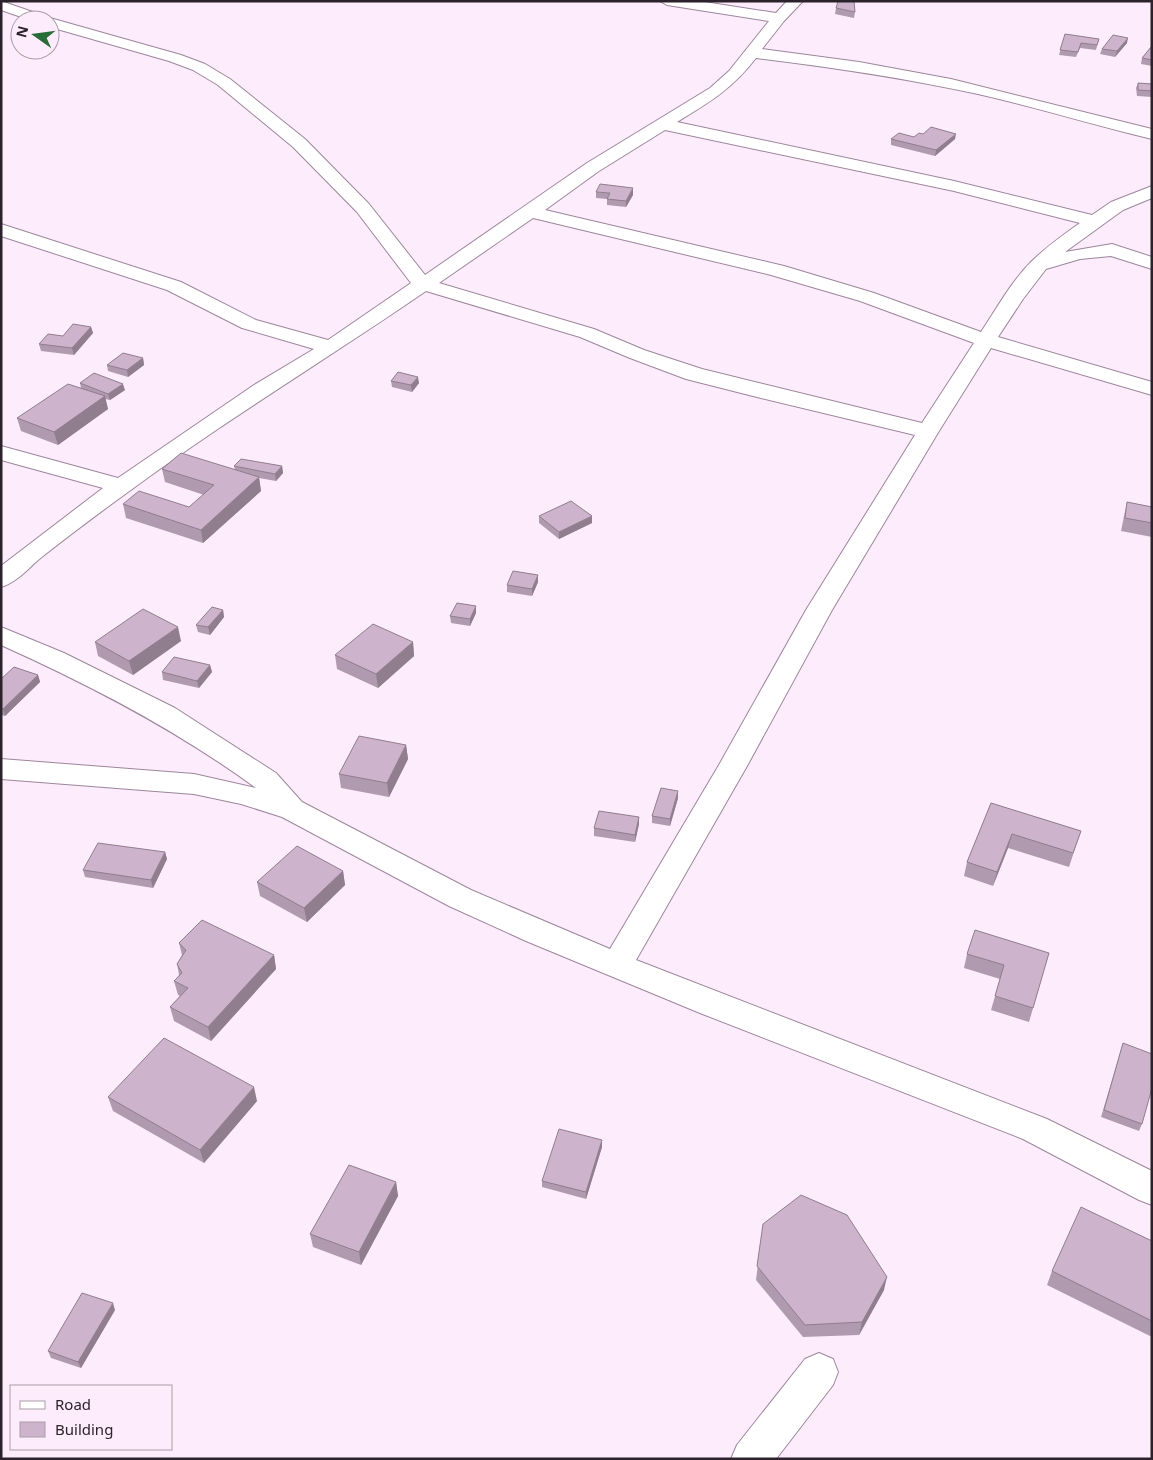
<svg xmlns="http://www.w3.org/2000/svg" width="1153" height="1460" font-family="'Noto Sans',sans-serif">
<rect width="100%" height="100%" fill="#fdedfc"/>
<g fill="none" stroke-linecap="round" stroke-linejoin="round">
<defs>
<path id="minor" d="M 1,1 L 50,18 L 181,55 L 205,64 L 230,79 L 305,139 L 369,204 L 425,275 L 587,163 L 710,88 L 729,71 L 769,21 L 667,5 L 660,1 L 698,1 L 776,13 L 787,1 L 803,1 L 784,21 L 762,49 L 859,62 L 951,79 L 1152,129 L 1152,139 C 1094,125 1036,107 978,94 C 904,78 830,67 756,58 C 732,89 710,102 677,122 L 954,181 L 1092,215 L 1111,202 L 1152,186 L 1152,198 L 1123,210 L 1065,252 L 1112,244 L 1152,257 L 1152,269 L 1111,256 L 1080,259 L 1046,269 L 1023,299 L 998,337 L 1152,382 L 1152,395 L 991,348 L 939,431 L 832,610 L 747,766 L 636,960 L 1047,1119 L 1152,1171 L 1152,1205 L 1139,1200 L 1023,1139 L 700,1013 L 526,941 L 449,906 L 282,817 L 241,804 L 194,794 L 1,779 L 1,759 L 194,774 L 256,788 C 177,730 90,685 1,645 L 1,627 L 64,653 L 175,708 L 276,773 L 302,802 L 471,890 L 610,949 L 719,765 L 806,610 L 915,435 L 753,396 L 686,379 L 630,358 L 580,337 L 426,291 C 327,359 224,421 128,492 C 99,513 71,534 43,556 C 30,566 18,582 1,587 L 1,566 L 103,488 L 1,460 L 1,446 L 118,478 L 254,385 L 314,349 L 242,328 L 167,290 L 1,236 L 1,224 L 181,282 L 256,320 L 328,340 L 411,283 L 357,212 L 293,147 L 218,85 L 193,70 L 169,61 L 50,27 L 50,20 L 30,20 L 1,10 ZM 665,130 L 954,191 L 1080,223 C 1063,235 1046,247 1031,262 C 1011,282 997,308 981,332 L 874,293 L 784,266 L 545,210 L 599,171 ZM 533,218 L 771,275 L 860,301 L 974,343 L 922,423 L 702,369 L 644,350 L 594,329 L 439,283 Z
M 819,1353 L 833,1359 L 838,1372 L 833,1385 L 776,1459 L 731,1459 L 737,1445 L 805,1359 Z"/>
</defs>
<use href="#minor" stroke="#9d859c" stroke-width="2"/>
<use href="#minor" fill="#fff" fill-rule="evenodd"/>
</g>
<path fill="#b09aaf" d="M 836,8 L 855,12 L 854,18 L 835,14 Z
M 1065,34 L 1099,39 L 1096,50 L 1080,48 L 1076,57 L 1059,55 Z
M 1127,43 L 1115,57 L 1100,54 L 1102,49 Z
M 1152,47 L 1152,66 L 1141,64 L 1142,58 Z
M 1138,83 L 1152,84 L 1152,97 L 1137,96 L 1136,88 Z
M 914,137 L 955,139 L 935,156 L 891,145 L 891,139 Z
M 596,192 L 633,195 L 626,207 L 607,205 L 607,199 L 596,198 Z
M 91,327 L 93,333 L 74,355 L 41,351 L 39,344 Z
M 143,358 L 144,365 L 128,377 L 108,371 L 107,365 Z
M 391,381 L 419,383 L 412,392 L 392,387 Z
M 80,383 L 125,390 L 110,400 L 105,399 L 108,409 L 58,445 L 21,431 L 17,418 L 81,388 Z
M 234,466 L 282,466 L 283,473 L 276,481 L 259,478 L 261,491 L 203,543 L 126,518 L 123,504 L 189,507 L 204,495 L 165,482 L 162,469 L 235,470 Z
M 1127,502 L 1152,507 L 1152,537 L 1121,531 L 1124,516 Z
M 539,516 L 592,523 L 559,539 L 539,523 Z
M 538,582 L 532,596 L 507,592 L 507,585 Z
M 223,610 L 224,617 L 210,635 L 198,632 L 196,625 Z
M 476,613 L 470,626 L 451,623 L 450,616 Z
M 181,641 L 133,675 L 98,656 L 95,642 Z
M 413,642 L 414,656 L 378,688 L 337,669 L 335,655 Z
M 210,665 L 212,672 L 199,688 L 163,680 L 162,672 Z
M 38,675 L 40,682 L 5,716 L 1,715 L 1,679 Z
M 406,745 L 408,759 L 389,797 L 341,788 L 339,774 Z
M 678,798 L 670,826 L 652,823 L 652,816 Z
M 991,803 L 1081,831 L 1069,867 L 1008,848 L 993,886 L 964,876 L 967,862 Z
M 639,817 L 639,824 L 635,842 L 594,836 L 594,828 Z
M 165,852 L 167,859 L 153,888 L 85,877 L 83,870 Z
M 343,871 L 345,885 L 307,922 L 260,896 L 257,882 Z
M 179,943 L 274,955 L 276,969 L 211,1041 L 174,1021 L 170,1007 L 180,996 L 178,995 L 174,981 L 179,975 L 177,964 L 182,955 Z
M 1049,953 L 1029,1022 L 991,1010 L 1000,979 L 964,968 L 967,954 Z
M 1123,1043 L 1142,1124 L 1139,1131 L 1101,1117 Z
M 108,1097 L 257,1101 L 204,1163 L 113,1111 Z
M 602,1140 L 602,1147 L 586,1199 L 542,1187 L 542,1181 Z
M 396,1182 L 398,1196 L 361,1265 L 313,1247 L 310,1234 Z
M 763,1224 L 884,1290 L 859,1335 L 803,1337 L 756,1280 Z
M 1152,1241 L 1152,1337 L 1047,1285 L 1052,1271 Z
M 115,1310 L 81,1368 L 51,1358 L 48,1351 Z"/>
<path fill="#907d8e" d="M 1128,38 L 1127,43 L 1115,57 L 1117,51 Z
M 956,134 L 955,139 L 935,156 L 936,150 Z
M 633,188 L 633,195 L 626,207 L 626,201 Z
M 91,327 L 93,333 L 74,355 L 72,348 Z
M 143,358 L 144,365 L 128,377 L 127,370 Z
M 418,377 L 419,383 L 412,392 L 411,385 Z
M 123,384 L 125,390 L 110,400 L 108,394 Z
M 105,396 L 108,409 L 58,445 L 54,432 Z
M 282,466 L 283,473 L 276,481 L 275,474 Z
M 259,477 L 261,491 L 203,543 L 201,530 Z
M 592,516 L 592,523 L 559,539 L 559,532 Z
M 538,575 L 538,582 L 532,596 L 532,589 Z
M 476,606 L 476,613 L 470,626 L 470,619 Z
M 223,610 L 224,617 L 210,635 L 208,627 Z
M 178,627 L 181,641 L 133,675 L 129,661 Z
M 413,642 L 414,656 L 378,688 L 376,674 Z
M 210,665 L 212,672 L 199,688 L 197,681 Z
M 38,675 L 40,682 L 5,716 L 3,709 Z
M 406,745 L 408,759 L 389,797 L 387,783 Z
M 678,791 L 678,798 L 670,826 L 670,819 Z
M 639,817 L 639,824 L 635,842 L 635,835 Z
M 1012,834 L 1008,848 L 993,886 L 997,872 Z
M 165,852 L 167,859 L 153,888 L 151,880 Z
M 343,871 L 345,885 L 307,922 L 304,908 Z
M 274,955 L 276,969 L 211,1041 L 208,1027 Z
M 254,1087 L 257,1101 L 204,1163 L 200,1150 Z
M 602,1140 L 602,1147 L 586,1199 L 586,1192 Z
M 396,1182 L 398,1196 L 361,1265 L 359,1252 Z
M 887,1277 L 884,1290 L 859,1335 L 862,1322 Z
M 113,1303 L 115,1310 L 81,1368 L 78,1362 Z"/>
<path fill="#cdb3cb" stroke="#907d8e" d="M 838,1 L 854,1 L 855,12 L 836,8 Z
M 1065,34 L 1099,39 L 1097,45 L 1081,43 L 1078,52 L 1060,50 Z
M 1113,35 L 1128,38 L 1117,51 L 1102,49 Z
M 1151,47 L 1152,60 L 1142,58 Z
M 1138,83 L 1152,84 L 1152,91 L 1138,90 Z
M 931,127 L 956,134 L 936,150 L 891,139 L 899,133 L 914,137 L 919,133 L 923,134 Z
M 600,184 L 633,188 L 626,201 L 607,199 L 610,193 L 596,192 Z
M 73,324 L 91,327 L 72,348 L 39,344 L 48,334 L 63,336 Z
M 123,353 L 143,358 L 127,370 L 107,365 Z
M 398,372 L 418,377 L 411,385 L 391,381 Z
M 94,373 L 123,384 L 108,394 L 80,383 Z
M 68,384 L 105,396 L 54,432 L 17,418 Z
M 181,453 L 259,477 L 201,530 L 123,504 L 139,491 L 189,507 L 214,485 L 162,469 Z
M 241,459 L 282,466 L 275,474 L 234,466 Z
M 571,501 L 592,516 L 559,532 L 539,516 Z
M 1127,502 L 1152,507 L 1152,523 L 1125,518 Z
M 513,571 L 538,575 L 532,589 L 507,585 Z
M 457,603 L 476,606 L 470,619 L 450,616 Z
M 212,607 L 223,610 L 208,627 L 196,625 Z
M 143,609 L 178,627 L 129,661 L 95,642 Z
M 373,624 L 413,642 L 376,674 L 335,655 Z
M 174,657 L 210,665 L 197,681 L 162,672 Z
M 14,667 L 38,675 L 3,709 L 1,709 L 1,679 Z
M 359,736 L 406,745 L 387,783 L 339,774 Z
M 661,788 L 678,791 L 670,819 L 652,816 Z
M 991,803 L 1081,831 L 1073,853 L 1012,834 L 997,872 L 967,862 Z
M 599,811 L 639,817 L 635,835 L 594,828 Z
M 98,843 L 165,852 L 151,880 L 83,870 Z
M 297,846 L 343,871 L 304,908 L 257,882 Z
M 202,920 L 274,955 L 208,1027 L 170,1007 L 188,988 L 174,981 L 182,973 L 177,964 L 186,950 L 179,943 Z
M 975,930 L 1049,953 L 1033,1008 L 995,996 L 1004,965 L 967,954 Z
M 164,1038 L 254,1087 L 200,1150 L 108,1097 Z
M 1123,1043 L 1152,1054 L 1152,1088 L 1142,1124 L 1104,1110 Z
M 559,1129 L 602,1140 L 586,1192 L 542,1181 Z
M 349,1165 L 396,1182 L 359,1252 L 310,1234 Z
M 801,1195 L 847,1215 L 887,1277 L 862,1322 L 805,1325 L 757,1266 L 763,1224 Z
M 1081,1207 L 1152,1241 L 1152,1321 L 1052,1271 Z
M 82,1293 L 113,1303 L 78,1362 L 48,1351 Z"/>
<rect width="1153" height="1460" fill="none" stroke="#2c222b" stroke-width="5"/>
<rect x="10" y="1385" width="162" height="65" fill="#fdedfc" stroke="#a99ca8"/>
<rect x="20" y="1401" width="25" height="8" fill="#ffffff" stroke="#a99ca8"/>
<text x="55" y="1410" font-size="15" fill="#2c222b">Road</text>
<rect x="20" y="1422" width="25" height="15" fill="#cdb3cb" stroke="#a99ca8"/>
<text x="55" y="1435" font-size="15" fill="#2c222b">Building</text>
<g transform="translate(35 35) rotate(284)"><circle r="24" fill="#fdedfc" stroke="#a99ca8"/>
<path d="M0-4L9 19L0 12L-9 19Z" fill="#286c37"/>
<text y="-8" font-size="14" font-weight="bold" text-anchor="middle" fill="#2c222b">N</text>
</g>
</svg>
